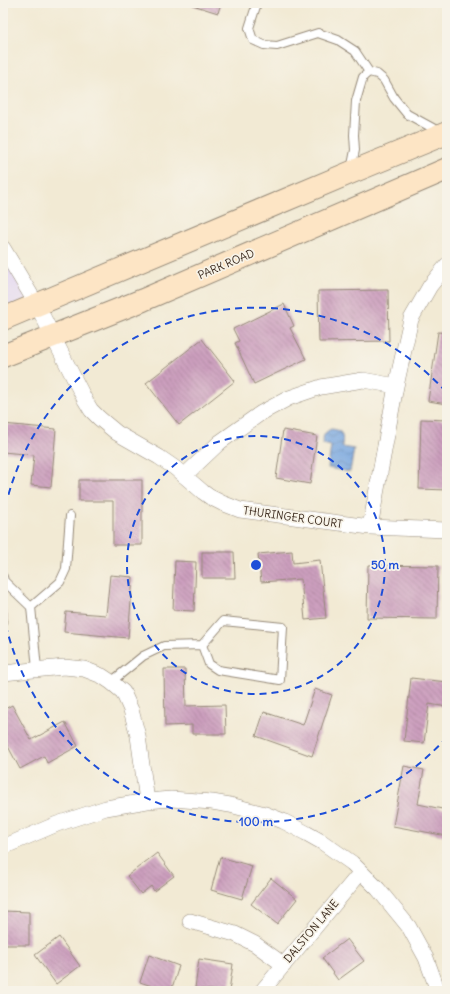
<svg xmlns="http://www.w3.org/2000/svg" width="450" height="994" font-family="Delius,sans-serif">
<defs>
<pattern id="water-waves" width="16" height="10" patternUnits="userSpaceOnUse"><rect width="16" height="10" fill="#74a4df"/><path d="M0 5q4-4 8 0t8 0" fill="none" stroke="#6086b4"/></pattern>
<pattern id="building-back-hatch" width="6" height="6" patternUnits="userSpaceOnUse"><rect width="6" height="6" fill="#cc9fbe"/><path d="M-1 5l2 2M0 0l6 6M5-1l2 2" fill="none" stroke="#a7829a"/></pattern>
</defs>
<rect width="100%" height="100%" fill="#f7f3e8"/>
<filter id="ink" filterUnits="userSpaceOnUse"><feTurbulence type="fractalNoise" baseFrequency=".025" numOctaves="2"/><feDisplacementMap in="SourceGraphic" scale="8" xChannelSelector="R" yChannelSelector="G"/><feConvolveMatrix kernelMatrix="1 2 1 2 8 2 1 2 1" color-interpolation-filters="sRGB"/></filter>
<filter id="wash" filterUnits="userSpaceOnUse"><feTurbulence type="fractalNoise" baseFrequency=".012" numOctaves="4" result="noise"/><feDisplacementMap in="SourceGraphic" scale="16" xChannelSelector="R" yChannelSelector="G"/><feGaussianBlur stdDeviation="0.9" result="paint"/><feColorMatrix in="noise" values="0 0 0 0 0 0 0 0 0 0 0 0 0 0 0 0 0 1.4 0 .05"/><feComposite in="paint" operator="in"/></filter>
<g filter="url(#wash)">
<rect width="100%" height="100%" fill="#f2ead4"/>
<path fill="#e1d4f3" d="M 3,257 L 28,299 L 3,310 Z"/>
<path fill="url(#water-waves)" stroke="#58677e" d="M 331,429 C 344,430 343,436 342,447 L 354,449 L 350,472 L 328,468 L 331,446 L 323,444 C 323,436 323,433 331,429 Z"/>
<g id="blocks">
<path fill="url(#building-back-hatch)" d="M 186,3 L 221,3 L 218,13 Z
M 388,290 L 389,341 L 319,342 L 318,291 Z
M 284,304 L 294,326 L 290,328 L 306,359 L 254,384 L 235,343 L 239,341 L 233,329 Z
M 438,332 L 447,333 L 447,404 L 428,401 Z
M 202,339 L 235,381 L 179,425 L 146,383 Z
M 421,419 L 447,420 L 447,490 L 419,489 Z
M 3,424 L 56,429 L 51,487 L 31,485 L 34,455 L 3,452 Z
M 283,430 L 317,436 L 310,484 L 276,478 Z
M 79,480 L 142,480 L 142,545 L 113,545 L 113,501 L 79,501 Z
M 292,551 L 293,563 L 320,560 L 326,618 L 305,620 L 301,579 L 261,582 L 258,554 Z
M 202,552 L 234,552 L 235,578 L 202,578 Z
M 175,561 L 196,562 L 194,611 L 173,610 Z
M 368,565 L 438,566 L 437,619 L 367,618 Z
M 110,575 L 133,577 L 128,638 L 64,632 L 66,612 L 106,615 Z
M 3,611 L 7,612 L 6,639 L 3,639 Z
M 164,669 L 185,669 L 186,706 L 225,705 L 226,734 L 192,734 L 192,725 L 165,726 Z
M 411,678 L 447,682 L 447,707 L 429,704 L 424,743 L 404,741 Z
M 315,689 L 332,695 L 312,756 L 256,736 L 264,712 L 303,725 Z
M 12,705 L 31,740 L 65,722 L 78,746 L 47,763 L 44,756 L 20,769 L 3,737 L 3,710 Z
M 404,766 L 424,770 L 418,804 L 447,810 L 447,836 L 393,826 Z
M 157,853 L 174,876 L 154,891 L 151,886 L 141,894 L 127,876 Z
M 220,857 L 252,866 L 242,899 L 211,890 Z
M 271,878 L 297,899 L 277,924 L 251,904 Z
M 3,911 L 29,912 L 29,945 L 3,945 Z
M 59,937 L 80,966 L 56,984 L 35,955 Z
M 347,939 L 364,961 L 338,980 L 322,958 Z
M 149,955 L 179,966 L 171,991 L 166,991 L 140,982 Z
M 199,959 L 233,964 L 229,991 L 218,991 L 195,988 Z"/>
</g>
</g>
<g filter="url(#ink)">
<use href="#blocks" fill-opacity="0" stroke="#968a79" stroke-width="1"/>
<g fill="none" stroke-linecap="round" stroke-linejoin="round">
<defs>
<path id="service" d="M 257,3 L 249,28 L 253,40 L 264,45 L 277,46 L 318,33 L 338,40 L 355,51 L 369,72
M 352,169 L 352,165 L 355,150 L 354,135 L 356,101 L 363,77 L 369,72 L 377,74 L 384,80 L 394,98 L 407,114 L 440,132
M 3,577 L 4,581 L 31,607
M 37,669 L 31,607 L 60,582 L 66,569 L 70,516
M 111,682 L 143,656 L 164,646 L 202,645 L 223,621 L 283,627 L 280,680 L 218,670 L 209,664 L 202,645"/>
<path id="minor" d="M 3,248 L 37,305 L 85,400 L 91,410 L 99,418 L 117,433 L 159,457 L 175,468 L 203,492 L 210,497 L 222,503 L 240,510 L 370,527 L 447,530
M 184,476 L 220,442 L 261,413 L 289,398 L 321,387 L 363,380 L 396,386
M 370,527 L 396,386 L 411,319 L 430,286 L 447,265
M 3,673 L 64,667 L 84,669 L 102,676 L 111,682 L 123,692 L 131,710 L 138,736 L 147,801
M 3,847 L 57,824 L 106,808 L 147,801 L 171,799 L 212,802 L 230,805 L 265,814 L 283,821 L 306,833 L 322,842 L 352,863 L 378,889 L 409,927 L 426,958 L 438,991
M 190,921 L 235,934 L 255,944 L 284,965
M 262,991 L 361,872"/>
<path id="secondary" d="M 3,319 L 352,172 L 447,133
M 3,356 L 143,300 L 447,169"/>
</defs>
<use href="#service" stroke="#968a79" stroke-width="10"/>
<use href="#minor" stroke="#968a79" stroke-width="16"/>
<use href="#secondary" stroke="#968a79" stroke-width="24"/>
<use href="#service" stroke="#fff" stroke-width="8"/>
<use href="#minor" stroke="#fff" stroke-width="15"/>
<use href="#secondary" stroke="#fde5c5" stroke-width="22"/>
</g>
</g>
<g fill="none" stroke="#1d4ed8" stroke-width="2" stroke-dasharray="7 5">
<circle cx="256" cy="565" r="129"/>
<path d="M447 737A257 257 0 0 1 3 612M3 518A257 257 0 0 1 447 393"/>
</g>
<g text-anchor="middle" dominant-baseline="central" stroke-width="3.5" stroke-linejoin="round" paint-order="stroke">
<g font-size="11" fill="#3b2a1e" stroke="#f7f3e8">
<text transform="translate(226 264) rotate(-23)">PARK ROAD</text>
<text transform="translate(293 517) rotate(8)">THURINGER COURT</text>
<text transform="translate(311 931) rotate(-50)">DALSTON LANE</text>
</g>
</g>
<circle cx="256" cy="565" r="6" fill="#1d4ed8" stroke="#f7f3e8" stroke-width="2"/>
<g font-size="12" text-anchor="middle" font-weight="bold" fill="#1d4ed8" stroke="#f7f3e8" stroke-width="3.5" stroke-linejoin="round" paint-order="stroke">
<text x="385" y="569">50 m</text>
<text x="256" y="826">100 m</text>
</g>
<rect width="450" height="994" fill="none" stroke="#f7f3e8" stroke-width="16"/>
</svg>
